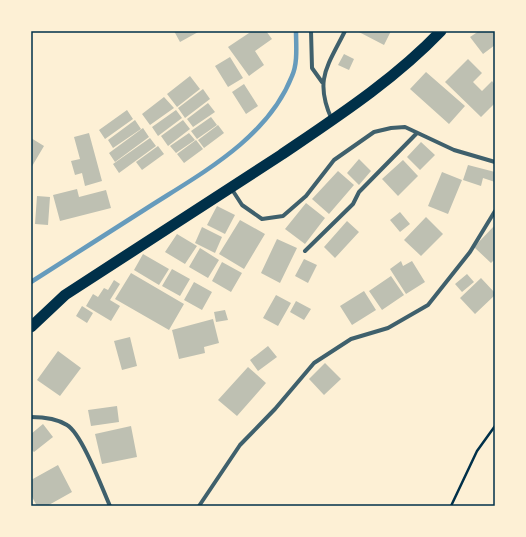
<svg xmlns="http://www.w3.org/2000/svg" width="526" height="537" font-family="'Noto Serif',serif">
<rect width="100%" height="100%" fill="#fdf0d5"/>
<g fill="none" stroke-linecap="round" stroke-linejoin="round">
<path stroke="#669bbc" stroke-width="4.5" d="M 31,282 C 69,258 106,234 144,210 C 198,175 267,140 292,76 C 298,63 296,45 296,31"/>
</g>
<path fill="#bec0b2" d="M 174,31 L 200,31 L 180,42 Z
M 252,31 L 266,31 L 272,39 L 255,51 L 264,65 L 249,76 L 228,47 Z
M 357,31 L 391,31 L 384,45 Z
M 479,31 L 495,31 L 495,45 L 483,54 L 470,37 Z
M 344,54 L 354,59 L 349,70 L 338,65 Z
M 230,57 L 243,78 L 228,87 L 215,66 Z
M 468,59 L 482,73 L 473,82 L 482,91 L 492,81 L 495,85 L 495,103 L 481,117 L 445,82 Z
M 426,72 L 465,106 L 449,124 L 410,89 Z
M 190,76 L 200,89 L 177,107 L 167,94 Z
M 244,84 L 258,106 L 246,114 L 232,92 Z
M 203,89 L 210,99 L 185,118 L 178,108 Z
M 164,97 L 174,108 L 150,125 L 142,114 Z
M 208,103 L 215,112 L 193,127 L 187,119 Z
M 127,110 L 133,119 L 105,139 L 99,130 Z
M 176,110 L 182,118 L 158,136 L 152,127 Z
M 211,117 L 217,125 L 197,139 L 191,131 Z
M 135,120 L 141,129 L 113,148 L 108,140 Z
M 183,120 L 190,129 L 168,146 L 161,136 Z
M 218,125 L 224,133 L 204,148 L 198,140 Z
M 143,128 L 149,137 L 115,162 L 109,153 Z
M 89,133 L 102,181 L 85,186 L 82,173 L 75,175 L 71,161 L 80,159 L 74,137 Z
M 189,133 L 195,140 L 176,153 L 170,146 Z
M 31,138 L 44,146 L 31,168 Z
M 150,138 L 156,146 L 119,173 L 113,164 Z
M 196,140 L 203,149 L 184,163 L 177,154 Z
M 421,142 L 435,155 L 420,170 L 407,157 Z
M 158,146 L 164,154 L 142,170 L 136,162 Z
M 359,159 L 371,171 L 359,185 L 347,173 Z
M 403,160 L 418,176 L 398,196 L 382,179 Z
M 468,165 L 495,172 L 495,182 L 483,178 L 481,186 L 463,180 Z
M 338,171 L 354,185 L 329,214 L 312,199 Z
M 442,172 L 462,180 L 448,214 L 428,206 Z
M 77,189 L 79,197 L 106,190 L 111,208 L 60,221 L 53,195 Z
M 37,196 L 50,197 L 48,225 L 35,224 Z
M 306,203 L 325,218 L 305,244 L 285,229 Z
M 217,206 L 235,215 L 225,234 L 207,225 Z
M 400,212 L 410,224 L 400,232 L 390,220 Z
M 426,217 L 443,234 L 421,256 L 404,240 Z
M 240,220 L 265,234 L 244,269 L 219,254 Z
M 347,221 L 359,232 L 335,258 L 324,247 Z
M 495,225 L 495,259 L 491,263 L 474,247 Z
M 202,227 L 222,237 L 215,253 L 195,243 Z
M 177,234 L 197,246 L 185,264 L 165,252 Z
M 277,239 L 297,248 L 280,283 L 261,273 Z
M 200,248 L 219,260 L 208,278 L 189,267 Z
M 143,254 L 169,269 L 159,285 L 134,270 Z
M 304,259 L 317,265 L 308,283 L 295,276 Z
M 401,261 L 403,266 L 412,261 L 425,282 L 406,294 L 390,269 Z
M 222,262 L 242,273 L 231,292 L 212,281 Z
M 172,269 L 190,279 L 180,296 L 162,286 Z
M 131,273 L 184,304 L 169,330 L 115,299 Z
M 467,274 L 474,282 L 462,292 L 455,284 Z
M 391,276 L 404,295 L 382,310 L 369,291 Z
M 481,278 L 495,293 L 495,295 L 475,314 L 460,298 Z
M 114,280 L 120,284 L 110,300 L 120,306 L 111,321 L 86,306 L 93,294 L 98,297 L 104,288 L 108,290 Z
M 194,282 L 212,292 L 202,310 L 184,300 Z
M 364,291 L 376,310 L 352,325 L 340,306 Z
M 276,295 L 291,303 L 278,326 L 263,318 Z
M 296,301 L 311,309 L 304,320 L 290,312 Z
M 82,306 L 93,313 L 87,323 L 76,316 Z
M 225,310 L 228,320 L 216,322 L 214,312 Z
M 213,319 L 219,343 L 204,347 L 205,353 L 179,359 L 172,330 Z
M 130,337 L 137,366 L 122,370 L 114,341 Z
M 268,346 L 277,357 L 258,371 L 250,360 Z
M 58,351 L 81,368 L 60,396 L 37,380 Z
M 325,363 L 341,379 L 324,395 L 309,379 Z
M 248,367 L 266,383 L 237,416 L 218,400 Z
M 117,406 L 119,422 L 91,426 L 88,410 Z
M 43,424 L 53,437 L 34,452 L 31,449 L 31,434 Z
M 131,426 L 137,457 L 102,464 L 95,434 Z
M 58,465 L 72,492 L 47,506 L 37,506 L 31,495 L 31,480 Z"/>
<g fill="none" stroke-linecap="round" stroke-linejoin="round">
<path stroke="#003049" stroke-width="2.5" d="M 451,506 L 477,451 L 495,426"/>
<path stroke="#3f606c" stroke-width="4" d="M 311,31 L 312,68 L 322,82
M 332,120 C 314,80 327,67 345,31
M 231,188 L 242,205 L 262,219 L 283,216 L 306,196 L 334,160 L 374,132 L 391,128 L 405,127 L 454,150 L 495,162
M 305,251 L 353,204 L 359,192 L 417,133
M 31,417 C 43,417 56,418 67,425 C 82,434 102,488 110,506
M 199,506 L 240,445 L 275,409 L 314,363 L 351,339 L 388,328 L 428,305 L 470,252 L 495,211"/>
<path stroke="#003049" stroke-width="11" d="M 31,327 L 65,295 C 137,248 209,202 281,155 C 337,117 394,80 441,31"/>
</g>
<rect width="526" height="537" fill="none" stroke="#fdf0d5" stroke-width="64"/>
<rect x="32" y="32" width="462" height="473" fill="none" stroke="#003049" stroke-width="1.5"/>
</svg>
